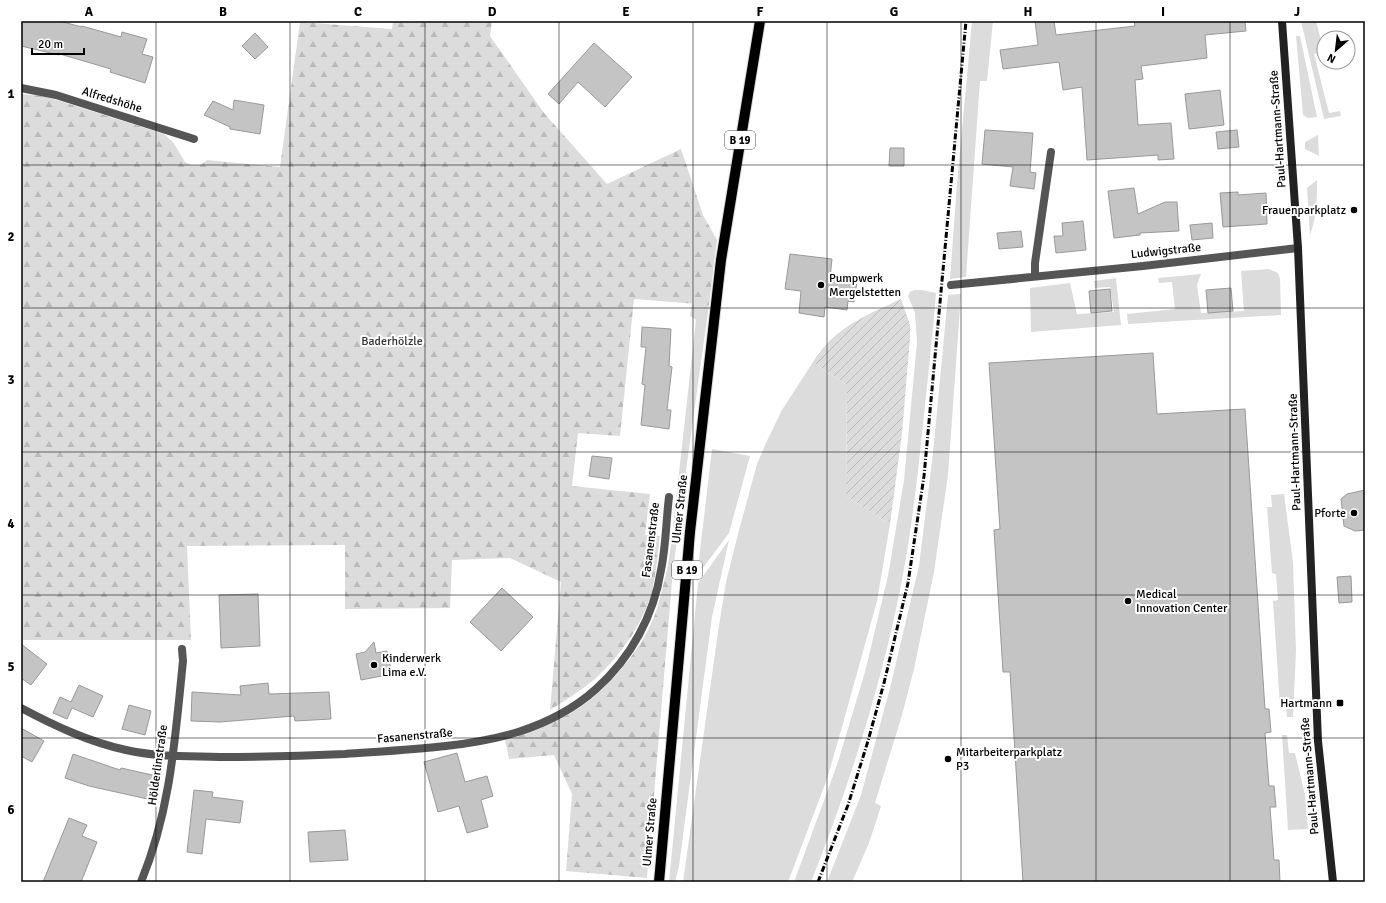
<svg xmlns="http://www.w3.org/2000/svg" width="1386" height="903" font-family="Signika,sans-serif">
<defs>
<pattern id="forest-firs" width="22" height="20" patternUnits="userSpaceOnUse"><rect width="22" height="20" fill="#dcdcdc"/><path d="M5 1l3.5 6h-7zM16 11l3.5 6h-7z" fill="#bbb"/></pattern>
<pattern id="garden-furrows" width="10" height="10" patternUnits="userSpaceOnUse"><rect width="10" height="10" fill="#dcdcdc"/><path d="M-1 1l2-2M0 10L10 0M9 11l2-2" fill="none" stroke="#bbb"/></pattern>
</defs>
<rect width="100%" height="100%" fill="#fff"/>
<path fill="#dcdcdc" d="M 972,21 L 993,21 L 987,81 L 980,81 L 966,277 L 950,279 L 957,184 Z
M 1301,21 L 1316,21 L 1324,52 L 1314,54 L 1329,113 L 1340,111 L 1341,116 L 1324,119 Z
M 1296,36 L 1300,36 L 1317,117 L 1308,118 L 1303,115 Z
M 1318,135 L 1319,156 L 1305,149 L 1305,142 Z
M 1317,180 C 1317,199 1317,216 1310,235 L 1307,188 Z
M 1269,269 L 1278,273 L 1280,279 L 1281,315 L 1128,324 L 1127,314 L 1175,309 L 1172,282 L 1159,283 L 1158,278 L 1201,274 L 1197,285 L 1201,313 L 1244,311 L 1241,271 Z
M 1116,278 L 1121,325 L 1031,332 L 1030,288 L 1070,283 L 1077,314 L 1114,312 L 1110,287 L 1095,288 L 1094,281 Z
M 914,290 L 922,290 L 936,293 C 933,331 929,368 925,405 C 919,464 913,522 902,580 C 882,683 850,784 811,882 L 794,882 L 837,765 L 865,672 L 888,576 L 904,480 L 917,342 L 915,313 L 908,296 L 910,292 Z
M 961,294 L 948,475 L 934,572 L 914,669 L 902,715 L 875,803 L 881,806 L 869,843 L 852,882 L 827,882 L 861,795 L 890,688 L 919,566 L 933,453 L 948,295 Z
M 692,303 L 709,305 L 678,528 L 673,527 L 696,320 L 690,316 Z
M 813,362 L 847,385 L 846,496 L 890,524 L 877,601 L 842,727 L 827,779 L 788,882 L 683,882 L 718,632 L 726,582 L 738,534 L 757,464 L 765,445 L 782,410 Z
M 712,449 L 750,456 L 729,533 L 697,576 Z
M 1284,494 L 1293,562 L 1296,651 L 1293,717 L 1287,717 L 1286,706 L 1280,706 L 1273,601 L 1278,600 L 1276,574 L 1272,573 L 1267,507 L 1272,507 L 1271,495 Z
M 673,533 L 678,533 L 673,570 L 667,570 Z
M 729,540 L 712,617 L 679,866 L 675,882 L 669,882 L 698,583 Z
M 1282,735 L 1287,735 L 1289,753 L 1295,753 L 1305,795 L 1308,829 L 1288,830 Z"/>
<path fill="url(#forest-firs)" d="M 393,21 L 492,21 L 490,36 L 544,113 L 607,184 L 681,149 L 703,215 L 717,240 L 709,305 L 634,299 L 620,436 L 578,433 L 572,486 L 650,494 L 645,535 L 660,536 C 658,554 656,573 652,591 C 643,624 621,655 596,678 C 582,690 566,700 550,710 L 561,582 L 510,558 L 452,560 L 450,608 L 345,609 L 345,545 L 187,546 L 191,640 L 21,640 L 21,94 L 42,96 L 60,101 L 164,134 L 173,142 L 185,162 L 191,165 L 201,165 L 207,160 L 280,167 L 300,22 L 392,29 Z
M 667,570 L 673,570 L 647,878 L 566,871 L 572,794 L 554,755 L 509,759 L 505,739 C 527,732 551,725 571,713 C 603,694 634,659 650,626 C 659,608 662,588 667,570 Z"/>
<path fill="url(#garden-furrows)" d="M 901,299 L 910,325 L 910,338 L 902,434 L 890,524 L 846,496 L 847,385 L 813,362 C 835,327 865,316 901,299 Z"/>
<path fill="#c4c4c4" stroke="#999" d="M 21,21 L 59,21 L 82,27 L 82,26 L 121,37 L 122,32 L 147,39 L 142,54 L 153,57 L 145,83 L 110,72 L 111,69 L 60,54 L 59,55 L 21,46 Z
M 1035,21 L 1054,21 L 1056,35 L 1135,26 L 1134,21 L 1245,21 L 1246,31 L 1205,35 L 1207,58 L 1141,66 L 1143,79 L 1135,80 L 1138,125 L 1171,123 L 1174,159 L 1158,160 L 1158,155 L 1087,160 L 1082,87 L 1063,90 L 1059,62 L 1003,69 L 1000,50 L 1038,45 Z
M 255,33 L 268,47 L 255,59 L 242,46 Z
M 594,43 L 632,77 L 605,107 L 578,82 L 559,104 L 548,94 Z
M 1220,90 L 1224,125 L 1189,129 L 1185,94 Z
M 234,100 L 264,105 L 260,134 L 230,129 L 230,127 L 204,115 L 213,101 L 233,110 Z
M 985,130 L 1033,133 L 1030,172 L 1036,173 L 1034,189 L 1010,186 L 1013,167 L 982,164 Z
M 1237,130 L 1239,147 L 1218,149 L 1216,132 Z
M 890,148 L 904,148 L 904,166 L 889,166 Z
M 1134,188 L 1138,214 L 1165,202 L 1177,202 L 1179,231 L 1140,233 L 1140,235 L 1114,238 L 1108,191 Z
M 1238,192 L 1238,195 L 1266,193 L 1267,224 L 1223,227 L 1220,193 Z
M 1083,221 L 1086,250 L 1056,253 L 1054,236 L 1063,236 L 1062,223 Z
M 1212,223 L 1213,238 L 1192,240 L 1190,225 Z
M 1021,231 L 1023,247 L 999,249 L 997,233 Z
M 790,254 L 832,259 L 830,278 L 857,281 L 854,302 L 848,301 L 847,310 L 825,307 L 824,317 L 799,313 L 801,291 L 785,289 Z
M 1231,288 L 1233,311 L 1208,313 L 1206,290 Z
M 1110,289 L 1112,311 L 1091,313 L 1089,291 Z
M 642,327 L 671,329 L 669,366 L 672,367 L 667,410 L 671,410 L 669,429 L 641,425 L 645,385 L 642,384 L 646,347 L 641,347 Z
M 1153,353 L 1157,414 L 1245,409 L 1265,709 L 1269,709 L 1271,732 L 1265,733 L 1269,786 L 1274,786 L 1276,807 L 1270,807 L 1274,860 L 1279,860 L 1280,882 L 1023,882 L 1010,672 L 1003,672 L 994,530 L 1000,529 L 989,363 Z
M 592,456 L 612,458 L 609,479 L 589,476 Z
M 1365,490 L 1365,530 L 1355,531 L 1344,526 L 1341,499 L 1347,494 Z
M 1351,576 L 1352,602 L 1339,603 L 1337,577 Z
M 502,588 L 533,617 L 501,651 L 470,622 Z
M 258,594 L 260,646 L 221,648 L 219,595 Z
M 374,642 L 376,653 L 387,651 L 392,674 L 361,680 L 356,654 L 365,652 Z
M 21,644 L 47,664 L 31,685 L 21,678 Z
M 268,683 L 269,694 L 329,692 L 331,719 L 295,721 L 294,716 L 220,722 L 191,721 L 192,692 L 241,695 L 240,686 Z
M 79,685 L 103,696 L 93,717 L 72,708 L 67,719 L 53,713 L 60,697 L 71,702 Z
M 129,705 L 151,711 L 145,735 L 122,729 Z
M 21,728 L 44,741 L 32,762 L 21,756 Z
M 457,753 L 465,782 L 487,776 L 493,796 L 481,800 L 488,827 L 467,833 L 459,806 L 438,812 L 424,762 Z
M 73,754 L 120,770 L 121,768 L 157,776 L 152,800 L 89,786 L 65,778 Z
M 194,790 L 213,792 L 212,797 L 243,801 L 240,823 L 206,819 L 202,854 L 187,852 Z
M 69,818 L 87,825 L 82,836 L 97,842 L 81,882 L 43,882 Z
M 345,830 L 348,860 L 310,862 L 308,832 Z"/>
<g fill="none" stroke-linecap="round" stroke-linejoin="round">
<defs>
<path id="primary" d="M 659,882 L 690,532 L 721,260 L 760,21"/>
</defs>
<use href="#primary" stroke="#dbdbdb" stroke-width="12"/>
<path stroke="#555" stroke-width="8" d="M 21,88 L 56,95 L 194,139
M 1035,276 L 1035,263 L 1051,152
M 951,285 L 1143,266 L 1298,248
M 21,708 C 55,726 89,742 126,750 C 157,757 188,756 219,757 C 261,757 303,756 345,754 C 401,750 465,748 518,732 C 546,723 575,708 596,689 C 631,658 654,615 661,570 C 666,546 666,521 669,497
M 141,882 C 171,809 175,738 183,661 L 182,649"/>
<path stroke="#222" stroke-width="8" d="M 1282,21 L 1298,248 L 1318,741 L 1333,882"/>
<use href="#primary" stroke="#000" stroke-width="10"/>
<path stroke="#000" stroke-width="3" stroke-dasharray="6 2 1 2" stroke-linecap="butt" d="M 818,882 L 848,805 L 868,741 L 884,683 L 908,583 L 924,476 L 966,21"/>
</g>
<path fill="none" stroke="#000" stroke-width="1" stroke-opacity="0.55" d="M 156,21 L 156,882M 290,21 L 290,882M 425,21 L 425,882M 559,21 L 559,882M 693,21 L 693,882M 827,21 L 827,882M 961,21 L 961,882M 1096,21 L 1096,882M 1230,21 L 1230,882M 21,165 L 1365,165M 21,308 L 1365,308M 21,452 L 1365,452M 21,595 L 1365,595M 21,738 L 1365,738"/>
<g fill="#000" stroke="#fff" stroke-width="1.5">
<circle cx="1354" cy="210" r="4"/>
<circle cx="821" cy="285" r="4"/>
<circle cx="1354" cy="513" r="4"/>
<circle cx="1128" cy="601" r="4"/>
<circle cx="374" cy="665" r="4"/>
<rect x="1336" y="699" width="8" height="8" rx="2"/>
<circle cx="948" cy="759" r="4"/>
</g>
<g text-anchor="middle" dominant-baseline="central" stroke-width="4" stroke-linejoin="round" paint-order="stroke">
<g fill="#fff" stroke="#4c4c4c" stroke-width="1">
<rect x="725" y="131" width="30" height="18" rx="3"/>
<rect x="672" y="561" width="30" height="18" rx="3"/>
</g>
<g font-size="11" font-weight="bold" fill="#000">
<text x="740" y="140">B 19</text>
<text x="687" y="570">B 19</text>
</g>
<g font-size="12" fill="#000" stroke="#fff">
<text transform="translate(112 100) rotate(17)">Alfredshöhe</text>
<text transform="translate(1278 129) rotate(-94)">Paul-Hartmann-Straße</text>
<text transform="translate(1166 251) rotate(-6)">Ludwigstraße</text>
<text transform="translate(1295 452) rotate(-92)">Paul-Hartmann-Straße</text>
<text transform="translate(680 509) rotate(-84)">Ulmer Straße</text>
<text transform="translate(651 540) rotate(-83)">Fasanenstraße</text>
<text transform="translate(415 736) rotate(-5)">Fasanenstraße</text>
<text transform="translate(158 765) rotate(-82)">Hölderlinstraße</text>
<text transform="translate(1310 776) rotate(-95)">Paul-Hartmann-Straße</text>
<text transform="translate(650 832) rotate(-85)">Ulmer Straße</text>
</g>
<g font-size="12" fill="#000" stroke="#fff" text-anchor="start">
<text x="1346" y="210" text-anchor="end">Frauenparkplatz</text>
<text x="829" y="278">Pumpwerk<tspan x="829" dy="14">Mergelstetten</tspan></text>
<text x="1346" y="513" text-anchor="end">Pforte</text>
<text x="1136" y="594">Medical<tspan x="1136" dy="14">Innovation Center</tspan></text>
<text x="382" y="658">Kinderwerk<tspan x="382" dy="14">Lima e.V.</tspan></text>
<text x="1332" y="703" text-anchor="end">Hartmann</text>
<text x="956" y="752">Mitarbeiterparkplatz<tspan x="956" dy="14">P3</tspan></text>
</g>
<g font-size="12" fill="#333" stroke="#fff">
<text x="392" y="341">Baderhölzle</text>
</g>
</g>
<rect width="1386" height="903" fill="none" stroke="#ffffff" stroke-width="44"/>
<g transform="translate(1336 50) rotate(208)"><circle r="19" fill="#ffffff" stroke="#999999"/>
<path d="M0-3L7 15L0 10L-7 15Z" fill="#000000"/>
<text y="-6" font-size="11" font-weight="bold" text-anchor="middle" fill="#000000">N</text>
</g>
<path d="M32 48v6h52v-6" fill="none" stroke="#000000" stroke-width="2"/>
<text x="38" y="48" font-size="12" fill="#000000" stroke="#ffffff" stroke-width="3" paint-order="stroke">20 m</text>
<rect x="22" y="22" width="1342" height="859" fill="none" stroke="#000" stroke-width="1.5"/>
<g font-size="13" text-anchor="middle" font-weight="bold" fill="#000">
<text x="89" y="16">A</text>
<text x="223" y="16">B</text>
<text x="358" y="16">C</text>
<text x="492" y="16">D</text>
<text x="626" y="16">E</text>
<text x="760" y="16">F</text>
<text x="894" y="16">G</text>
<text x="1028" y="16">H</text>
<text x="1163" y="16">I</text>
<text x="1297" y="16">J</text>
<text x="11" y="98">1</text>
<text x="11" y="241">2</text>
<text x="11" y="384">3</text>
<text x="11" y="528">4</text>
<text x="11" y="671">5</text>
<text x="11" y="814">6</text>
</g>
</svg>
